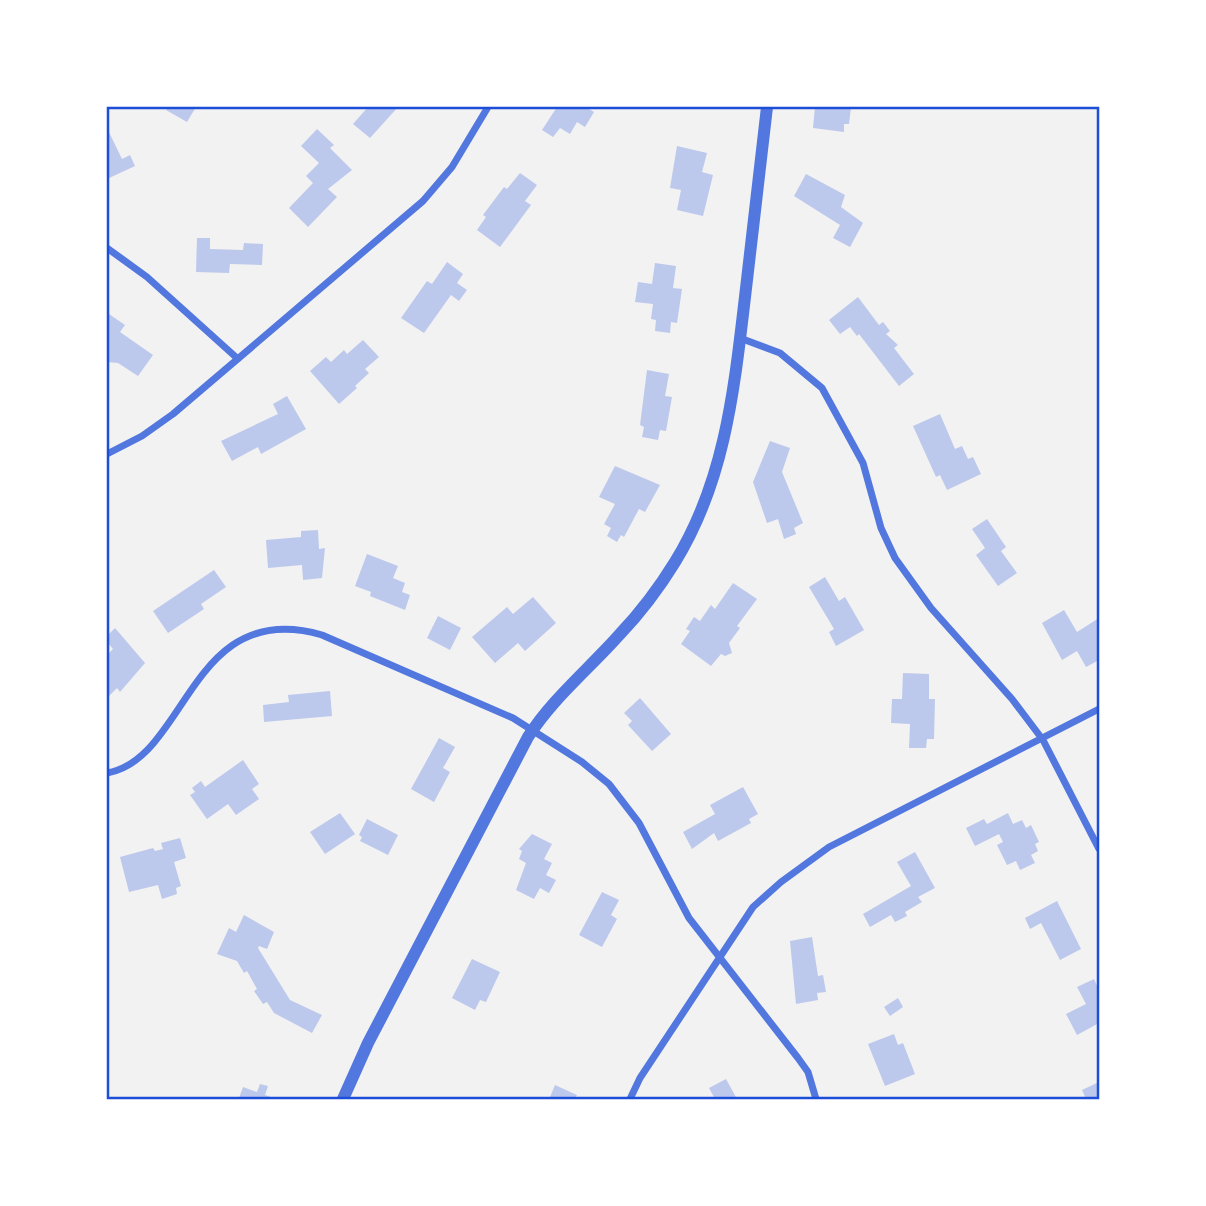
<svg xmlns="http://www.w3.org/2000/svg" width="1206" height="1206" font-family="'IBM Plex Serif',serif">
<rect width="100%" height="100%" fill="#f2f2f2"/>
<path fill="#bdc9ec" d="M 168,107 L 196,107 L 187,122 L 166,110 Z
M 368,107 L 398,107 L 370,138 L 353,124 Z
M 557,107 L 586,107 L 594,112 L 585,127 L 577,122 L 570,134 L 560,128 L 553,137 L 542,130 Z
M 815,107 L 851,107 L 849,124 L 844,124 L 844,132 L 813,128 Z
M 107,128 L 122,159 L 130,155 L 135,166 L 107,179 Z
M 317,129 L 334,145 L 330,148 L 352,170 L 328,189 L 337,197 L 308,227 L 289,208 L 313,183 L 306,176 L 319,163 L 301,146 Z
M 677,146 L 707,153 L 702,172 L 713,175 L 703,216 L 677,210 L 681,190 L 670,188 Z
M 520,173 L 537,185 L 525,201 L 531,205 L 500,247 L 477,230 L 486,217 L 483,215 L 504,187 L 507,189 Z
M 806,174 L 845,195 L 841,207 L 863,223 L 850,247 L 833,238 L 840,225 L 794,196 Z
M 197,238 L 210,238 L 210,249 L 243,250 L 244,243 L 263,244 L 262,265 L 230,264 L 229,273 L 196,272 Z
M 447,262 L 463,274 L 457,283 L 467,290 L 459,301 L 451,295 L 424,333 L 401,318 L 427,281 L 432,284 Z
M 655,263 L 676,266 L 673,288 L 682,289 L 677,323 L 671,322 L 670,333 L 655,331 L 656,320 L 651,319 L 653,304 L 635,302 L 638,282 L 652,284 Z
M 858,297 L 879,325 L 883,322 L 890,331 L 886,334 L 898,345 L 894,348 L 914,374 L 899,386 L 859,334 L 857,336 L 850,327 L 840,334 L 829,320 Z
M 109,314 L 125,325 L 120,332 L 153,355 L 138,376 L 118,363 L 107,362 Z
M 363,340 L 379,357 L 365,369 L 369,373 L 355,386 L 357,388 L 339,404 L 310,371 L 326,357 L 331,362 L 344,350 L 347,354 Z
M 647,370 L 669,374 L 665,396 L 672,397 L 666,431 L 660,430 L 658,440 L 642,437 L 644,427 L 640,425 Z
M 287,396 L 306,429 L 261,454 L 258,447 L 232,461 L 221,441 L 278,414 L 273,404 Z
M 940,414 L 955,449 L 962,446 L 968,459 L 973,457 L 981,474 L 947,490 L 940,475 L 936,477 L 913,426 Z
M 770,441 L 790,448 L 782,472 L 803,523 L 794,528 L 796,534 L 784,539 L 778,519 L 767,523 L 753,482 Z
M 615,466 L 660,485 L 645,512 L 639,509 L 624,537 L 621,535 L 617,542 L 607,536 L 611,528 L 604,524 L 615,504 L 599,497 Z
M 987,519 L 1006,547 L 1001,551 L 1017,573 L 998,586 L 976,555 L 985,548 L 972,529 Z
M 318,530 L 319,549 L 325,548 L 322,578 L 303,580 L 302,565 L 268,568 L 266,540 L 301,537 L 301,531 Z
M 367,554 L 398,566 L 393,578 L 405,583 L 402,592 L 410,595 L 405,610 L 370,596 L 371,592 L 355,586 Z
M 214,570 L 226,587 L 201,604 L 204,609 L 168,633 L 153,611 Z
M 825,577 L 839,601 L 845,597 L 864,630 L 836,646 L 829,632 L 834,629 L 809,587 Z
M 733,583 L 757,599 L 737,626 L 740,628 L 729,643 L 732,653 L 725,656 L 721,654 L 711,666 L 681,644 L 690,631 L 686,629 L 694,617 L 700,621 L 711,605 L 715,609 Z
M 533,597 L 556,623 L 525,651 L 518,643 L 495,663 L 472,637 L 507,607 L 513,614 Z
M 1064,610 L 1077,632 L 1099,618 L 1099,660 L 1086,667 L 1077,651 L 1062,660 L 1042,623 Z
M 438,616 L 461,628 L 450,650 L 427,638 Z
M 115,628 L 145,663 L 120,692 L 117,688 L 107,698 L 107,655 L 113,649 L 107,642 L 107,636 Z
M 903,673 L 929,674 L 929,699 L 935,699 L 934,739 L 927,739 L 926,748 L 909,748 L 910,724 L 891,723 L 892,699 L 902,699 Z
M 330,691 L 332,716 L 264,722 L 263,705 L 289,702 L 288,695 Z
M 640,698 L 671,734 L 652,751 L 628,725 L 632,721 L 624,713 Z
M 439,738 L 455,747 L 443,768 L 450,772 L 434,802 L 411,789 Z
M 243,760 L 259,784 L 252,789 L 259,799 L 236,815 L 228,804 L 207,819 L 190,795 L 195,792 L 192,788 L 201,781 L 205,787 Z
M 743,787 L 758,814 L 749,819 L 751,823 L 718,841 L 714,833 L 692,849 L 683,832 L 715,814 L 710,805 Z
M 340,813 L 355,834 L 325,854 L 310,832 Z
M 1008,813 L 1013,824 L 1022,820 L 1026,828 L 1031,825 L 1039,842 L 1035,844 L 1038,851 L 1031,855 L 1035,863 L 1020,870 L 1016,861 L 1007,865 L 997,845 L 1003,842 L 999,834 L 975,846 L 966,828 L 984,819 L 987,824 Z
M 367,819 L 398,835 L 388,855 L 360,841 L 362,837 L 359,835 Z
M 532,834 L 552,844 L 544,859 L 552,863 L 546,875 L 556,880 L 549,893 L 540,888 L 534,899 L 516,890 L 526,863 L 519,859 L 522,851 L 519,849 Z
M 180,838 L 186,858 L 174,862 L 181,886 L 176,888 L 177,894 L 162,899 L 158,885 L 129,892 L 120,857 L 153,848 L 155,851 L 163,849 L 161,843 Z
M 915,852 L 935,888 L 918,897 L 922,902 L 905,912 L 907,916 L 895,922 L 891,915 L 870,927 L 863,914 L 911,886 L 897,862 Z
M 602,892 L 619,900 L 611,915 L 617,919 L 602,947 L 579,935 Z
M 1057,901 L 1081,949 L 1060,960 L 1041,923 L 1030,929 L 1025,918 Z
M 244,915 L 274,932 L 267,949 L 259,946 L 258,948 L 290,1000 L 322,1015 L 312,1033 L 274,1013 L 267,1002 L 263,1004 L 254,991 L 257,989 L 247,971 L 244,973 L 237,961 L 217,954 L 229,928 L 236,932 Z
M 812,937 L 818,976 L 823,975 L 826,992 L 817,993 L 818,1000 L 796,1004 L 790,941 Z
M 472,959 L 500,972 L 486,1002 L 480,1000 L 475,1010 L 452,998 Z
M 1094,979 L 1099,990 L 1099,1023 L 1077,1035 L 1066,1014 L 1086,1004 L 1077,987 Z
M 898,998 L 903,1007 L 890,1016 L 884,1007 Z
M 894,1034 L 898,1045 L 903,1043 L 915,1074 L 885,1086 L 868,1044 Z
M 726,1079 L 737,1099 L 715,1099 L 709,1088 Z
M 1099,1082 L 1099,1099 L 1086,1099 L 1082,1090 Z
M 260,1084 L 268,1086 L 265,1095 L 277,1099 L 239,1098 L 243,1087 L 257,1092 Z
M 555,1085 L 577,1095 L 575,1099 L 545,1099 L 550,1097 Z"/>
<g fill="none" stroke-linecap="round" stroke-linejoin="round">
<path stroke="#5277de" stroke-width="7" d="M 107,248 L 147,277 L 238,359
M 740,338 L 780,353 L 822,388 L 863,463 L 881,528 L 895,558 L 931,608 L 1012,699 L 1043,740 L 1099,849
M 107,454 L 142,436 L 173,414 L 423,201 L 452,167 L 488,107
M 107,773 C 188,759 189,597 322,635 L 513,718 L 582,762 L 609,784 L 639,823 L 689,918 L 798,1058 L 808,1072 L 816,1099
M 630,1099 L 640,1078 L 753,907 L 781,882 L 829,847 L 1099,709"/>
<path stroke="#5277de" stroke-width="12" d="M 343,1099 L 368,1043 L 528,737 C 553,698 589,669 620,634 C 641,612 659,588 675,562 C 725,481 734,390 745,297 C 752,234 760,170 767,107"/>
</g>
<rect width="1206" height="1206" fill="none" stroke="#ffffff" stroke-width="217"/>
<rect x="108" y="108" width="990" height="990" fill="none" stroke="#1d4ed8" stroke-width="2.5"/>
</svg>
